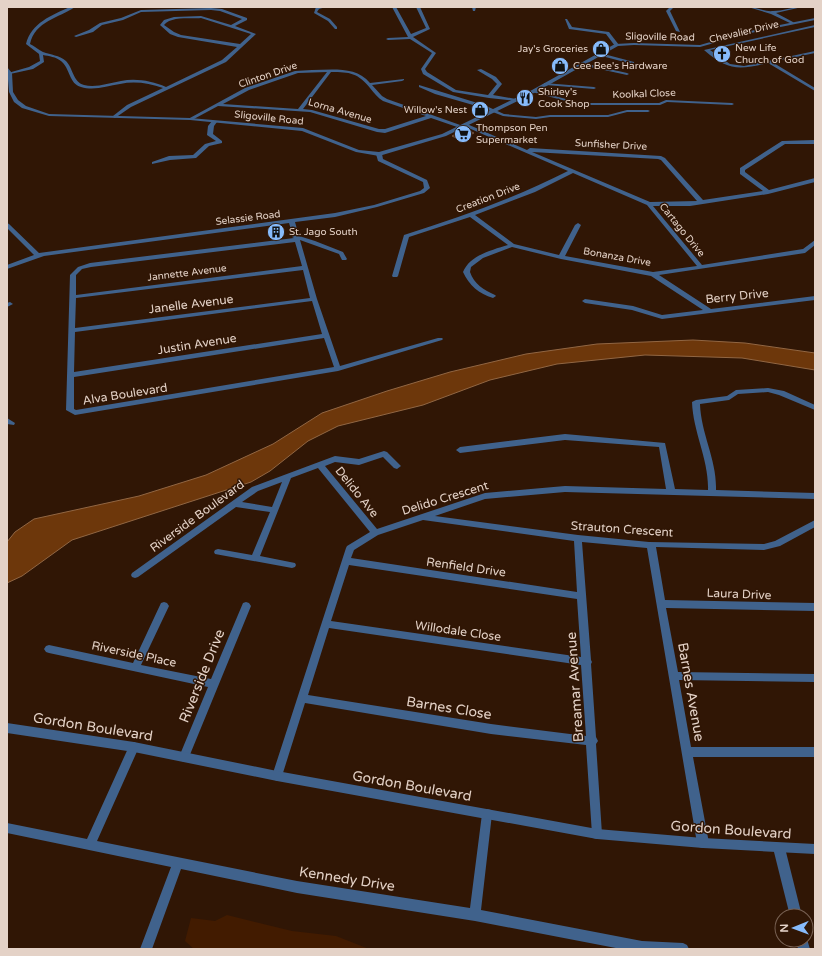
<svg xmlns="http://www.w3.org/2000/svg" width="822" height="956" font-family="'Varela Round',sans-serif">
<rect width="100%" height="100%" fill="#301605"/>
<path fill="#421b00" d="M 227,915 L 292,931 L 336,936 L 369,949 L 194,949 L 185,941 L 191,918 L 215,921 Z"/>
<path fill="#6d370b" stroke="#916643" d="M 693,340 L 745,343 L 815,353 L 815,370 L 742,358 L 645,355 L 557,364 L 490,380 L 423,405 L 338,426 L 308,441 L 270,471 L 251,482 L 72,540 L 22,576 L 7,583 L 7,542 L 15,532 L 34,519 L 139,496 L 206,475 L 273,444 L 322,413 L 387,391 L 450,372 L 526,354 L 597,344 Z"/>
<path fill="#543825" stroke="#6f513e" d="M 465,129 L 474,133 L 460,140 L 452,136 Z"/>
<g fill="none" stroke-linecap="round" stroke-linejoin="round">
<path fill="#40628c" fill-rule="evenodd" d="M 70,7 L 75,7 C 59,18 35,21 30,44 C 34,46 39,50 43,52 C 51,55 59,55 66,61 C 73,68 73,82 84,85 C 96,88 109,83 121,81 C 136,78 152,81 166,87 L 222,60 L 237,47 L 178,37 L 170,34 L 160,25 L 164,20 L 174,17 L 201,16 L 231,25 L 242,19 L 220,11 L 211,10 L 141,12 L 123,20 L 102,25 L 93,32 L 76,37 L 74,36 L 89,30 L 100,23 L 121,18 L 141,10 L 211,8 L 222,9 L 247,18 L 247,20 L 235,26 L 256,34 L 226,62 L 131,107 L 115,118 L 113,117 L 113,116 L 127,105 L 163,88 C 149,83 134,81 120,84 C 107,86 94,91 81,87 C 69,84 70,68 61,61 C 56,57 49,56 43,55 L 44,62 L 33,69 L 10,74 L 8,73 L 29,67 L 40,61 L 39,54 L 26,44 C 31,23 52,15 70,7 ZM 201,18 L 251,34 L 240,44 L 181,35 L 174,32 L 164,25 C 171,16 190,19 201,18 Z
M 316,7 L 326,7 L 319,9 L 317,12 L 330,19 L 337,27 L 337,29 L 335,29 L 328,21 L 314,13 Z
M 392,7 L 396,7 L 411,34 L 426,28 L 416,7 L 420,7 L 430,29 L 413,37 L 436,53 L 425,69 L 427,72 L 456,90 L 488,95 L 497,84 L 492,79 L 477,70 L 481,69 L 496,77 L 502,84 L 493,95 L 516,99 L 516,101 L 489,98 L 453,92 L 423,74 L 421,69 L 432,53 L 410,39 L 388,40 L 386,39 L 388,38 L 408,37 Z
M 472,7 L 476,7 L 475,11 L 473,11 Z
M 670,7 L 674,7 L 670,11 L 680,32 L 676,31 L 666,11 Z
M 748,7 C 757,7 765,12 773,11 C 783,11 792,7 802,7 L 776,13 L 793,22 L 794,23 L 792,24 L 771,14 Z
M 565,19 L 567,19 L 572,27 L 609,32 L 619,45 L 615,46 L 606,34 L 569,29 Z
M 815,25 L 815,27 L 710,50 L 730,64 L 744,66 L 815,51 L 815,53 L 772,62 L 815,88 L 815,91 L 768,63 C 739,70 728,71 704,50 Z
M 600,53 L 634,62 L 634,63 L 632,64 L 598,55 L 598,53 Z
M 583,63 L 627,73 L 629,74 L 627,75 L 581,65 L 581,64 Z
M 312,70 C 332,70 356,66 370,83 L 404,79 L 404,80 L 402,81 L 372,85 L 382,96 L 387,99 L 463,126 L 463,124 L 467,124 L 527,150 L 530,148 L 661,156 L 665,158 L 703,200 L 763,191 L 740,174 L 740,168 L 782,141 L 815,140 L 815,144 L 785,144 L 745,170 L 745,172 L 769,190 L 815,178 L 815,182 L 768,194 L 690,206 L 653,206 L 702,265 L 803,249 L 815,240 L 815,245 L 805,253 L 659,275 L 711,309 L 815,296 L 815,300 L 662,319 L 632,310 L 585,303 L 582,301 L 585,299 L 633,306 L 662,315 L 703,310 L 651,276 L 561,259 L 512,247 L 483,258 L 471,267 L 470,272 C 474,284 484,290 495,295 L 496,296 L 493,298 C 479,294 469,285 463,272 C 470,255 492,250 508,245 L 470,217 L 409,237 L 398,276 L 397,277 L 393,277 L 392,276 L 404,235 C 460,217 515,198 568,171 L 464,126 L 464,128 L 460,128 L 431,118 L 385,133 L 377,132 L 310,112 L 218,106 L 192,120 L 188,119 L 245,88 L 295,71 ZM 327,72 L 298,109 L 223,104 L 249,90 L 298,73 ZM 331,72 C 350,72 358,73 370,88 C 374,93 378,98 383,101 L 426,116 L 385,129 L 379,129 L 312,110 L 303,109 ZM 532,152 L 658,159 L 661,160 L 697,201 L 650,202 ZM 573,173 L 647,205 L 697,266 L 653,272 L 565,256 L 581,225 L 578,223 L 575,225 L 559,255 L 514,244 L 475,215 L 535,192 Z
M 544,83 L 594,87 L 596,88 L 594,89 L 546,85 L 544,85 Z
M 419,85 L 484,105 L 504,114 L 536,117 L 550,115 L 608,115 L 627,110 L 648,110 L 650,111 L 648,112 L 627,112 L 608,117 L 550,117 L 536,119 L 503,116 L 480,107 L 435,94 L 419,87 Z
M 532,90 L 581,103 L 659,103 L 666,100 L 732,103 L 734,104 L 732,105 L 667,102 L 660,105 L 581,105 L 532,92 Z
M 212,121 L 217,122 L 214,126 L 213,134 L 222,141 L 222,143 L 209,146 L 196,158 L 170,160 L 152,164 L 152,162 L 169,156 L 193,155 L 205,144 L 216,141 L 207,135 L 208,126 Z
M 379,152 L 382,154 L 383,159 L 427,180 L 430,188 L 424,193 L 377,207 L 335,217 L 295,222 L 299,236 L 315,241 L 343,252 L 347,259 L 346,260 L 342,260 L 339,254 L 300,240 L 317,299 L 340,366 L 438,338 L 442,338 L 443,339 L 442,340 L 338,371 L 75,415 L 66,410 L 70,275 L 78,267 L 90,263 L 294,238 L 292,237 L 293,236 L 289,223 L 44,256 L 7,269 L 7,265 L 34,255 L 7,228 L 7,223 L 9,224 L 39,253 L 335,213 L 374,205 L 420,191 L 424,188 L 423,182 L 378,161 L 376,154 ZM 295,242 L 302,266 L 76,295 L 76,275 L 82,269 L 91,267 ZM 303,270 L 310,298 L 75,328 L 76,298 ZM 312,301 L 322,334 L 74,372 L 75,332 ZM 324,338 L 334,367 L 76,410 L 74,409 L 74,377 Z
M 10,302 L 13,304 L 7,307 L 7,303 Z
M 768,388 L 784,391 L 815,405 L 815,410 L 779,395 L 768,392 L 738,394 L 729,400 L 700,404 C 701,434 717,460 716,490 L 815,493 L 815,499 L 565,492 L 485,499 L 435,516 L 578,535 L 649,542 L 764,544 L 775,541 L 815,520 L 815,527 L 780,546 L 764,550 L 656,547 L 665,600 L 815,603 L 815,611 L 666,608 L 678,672 L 815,674 L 815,682 L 679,680 L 691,747 L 815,747 L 815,757 L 693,757 L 709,843 L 707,847 L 703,848 L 699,847 L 697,843 L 647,548 L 582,542 L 591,660 L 592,662 L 591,664 L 596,737 L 598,741 L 596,744 L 602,834 L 601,838 L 597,839 L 593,838 L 592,834 L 586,745 L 491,734 L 305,703 L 282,776 L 281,779 L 277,781 L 273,779 L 272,776 L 346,548 L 347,546 L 370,532 L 318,468 L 291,478 L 260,556 L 295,563 L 296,565 L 295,567 L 292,568 L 215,554 L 214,552 L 215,550 L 218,549 L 252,555 L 270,512 L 236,507 L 138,577 L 135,578 L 132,577 L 131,575 L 132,573 L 252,487 L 335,456 L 359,459 L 384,451 L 387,452 L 401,466 L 397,469 L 394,468 L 383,457 L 359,465 L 335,462 L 325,466 L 377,529 L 485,493 L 565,486 L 666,489 L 659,447 L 565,440 L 460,453 L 456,450 L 460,447 L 565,434 L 665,443 L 675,489 L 708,490 C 709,460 693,432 692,402 L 696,400 L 727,396 L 736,390 ZM 282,482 L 272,507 L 242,502 L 258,491 ZM 423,520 L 574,541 L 577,592 L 351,558 L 354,550 L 378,535 ZM 349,565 L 577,599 L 581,657 L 331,621 ZM 329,628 L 581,665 L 586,736 L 491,724 L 308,695 Z
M 7,418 L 15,423 L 14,425 L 7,424 Z
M 164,602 L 167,603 L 169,606 L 141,665 L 211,679 L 243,603 L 246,602 L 249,603 L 251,606 L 189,757 L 188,760 L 184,762 L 180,760 L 179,757 L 208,687 L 49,653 L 46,652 L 44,649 L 46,646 L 49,645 L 133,663 L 161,603 Z
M 134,742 L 138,744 L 139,747 L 97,841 L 297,881 L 470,908 L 482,814 L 483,810 L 487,809 L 491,810 L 492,814 L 481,910 L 642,941 L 683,943 L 687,945 L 689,949 L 621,949 L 475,921 L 297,893 L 181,869 L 152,949 L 140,949 L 171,867 L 7,833 L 7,823 L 87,839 L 130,744 Z
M 779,843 L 783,844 L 785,848 L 802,916 L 790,916 L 773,848 L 775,844 Z
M 806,936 L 810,949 L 798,949 L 796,940 L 806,940 Z"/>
<path fill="#40628c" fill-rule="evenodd" d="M 815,18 L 815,20 L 746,34 L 700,47 L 634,45 L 618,46 L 536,92 L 446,136 L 379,156 L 356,152 L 302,131 L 190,120 L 49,116 L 22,108 L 14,102 L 9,92 L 7,67 L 12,73 L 13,92 L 18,100 L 26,106 L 49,114 L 190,118 L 303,128 L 359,150 L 379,152 L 442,134 L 532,90 L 615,44 L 634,43 L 700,45 L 745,32 Z
M 7,723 L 134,742 L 277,771 L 597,829 L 703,838 L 815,844 L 815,854 L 703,848 L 597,839 L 277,781 L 134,752 L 7,733 Z"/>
</g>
<defs>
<symbol id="shop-disc" viewBox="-11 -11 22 22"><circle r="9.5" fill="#87bbfb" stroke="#301605"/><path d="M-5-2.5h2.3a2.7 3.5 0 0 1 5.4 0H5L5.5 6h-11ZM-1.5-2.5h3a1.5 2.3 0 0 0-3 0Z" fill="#111"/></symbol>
<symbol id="church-disc" viewBox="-11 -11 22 22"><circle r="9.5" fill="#87bbfb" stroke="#301605"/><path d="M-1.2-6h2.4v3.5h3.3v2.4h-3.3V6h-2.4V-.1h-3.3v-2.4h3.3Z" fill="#111"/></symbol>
<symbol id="restaurant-disc" viewBox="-11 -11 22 22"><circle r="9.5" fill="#87bbfb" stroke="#301605"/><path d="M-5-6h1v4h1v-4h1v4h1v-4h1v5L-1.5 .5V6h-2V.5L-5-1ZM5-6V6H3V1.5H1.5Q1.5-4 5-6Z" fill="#111"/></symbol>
<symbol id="supermarket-disc" viewBox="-11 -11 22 22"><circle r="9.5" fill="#87bbfb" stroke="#301605"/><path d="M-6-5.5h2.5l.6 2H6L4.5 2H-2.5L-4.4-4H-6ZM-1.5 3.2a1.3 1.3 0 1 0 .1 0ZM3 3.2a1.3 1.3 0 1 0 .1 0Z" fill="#111"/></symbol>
<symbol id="building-disc" viewBox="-11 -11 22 22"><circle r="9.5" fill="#87bbfb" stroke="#301605"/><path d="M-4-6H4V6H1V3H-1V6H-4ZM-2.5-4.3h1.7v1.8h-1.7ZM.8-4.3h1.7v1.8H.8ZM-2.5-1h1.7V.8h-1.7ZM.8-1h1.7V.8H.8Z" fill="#111"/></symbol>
</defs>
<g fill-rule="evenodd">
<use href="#shop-disc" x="591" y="39" width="20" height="20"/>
<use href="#church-disc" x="712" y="44" width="20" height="20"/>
<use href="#shop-disc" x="550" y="56" width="20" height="20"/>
<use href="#restaurant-disc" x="515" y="88" width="20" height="20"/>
<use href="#shop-disc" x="470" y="100" width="20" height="20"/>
<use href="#supermarket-disc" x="453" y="124" width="20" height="20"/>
<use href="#building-disc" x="266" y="222" width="20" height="20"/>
</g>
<g text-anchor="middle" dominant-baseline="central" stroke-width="3" stroke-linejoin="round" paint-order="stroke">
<g font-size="10" fill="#e4d2c7" stroke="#301605">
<text transform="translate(744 32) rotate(-13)">Chevalier Drive</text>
<text transform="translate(660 37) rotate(1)">Sligoville Road</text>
<text transform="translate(268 75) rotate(-19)">Clinton Drive</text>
<text transform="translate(644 94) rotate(-2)">Koolkal Close</text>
<text transform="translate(340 111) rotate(16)">Lorna Avenue</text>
<text transform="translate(269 118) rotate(6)">Sligoville Road</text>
<text transform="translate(611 145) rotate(3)">Sunfisher Drive</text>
<text transform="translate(488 198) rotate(-21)">Creation Drive</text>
<text transform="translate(248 218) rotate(-7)">Selassie Road</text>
<text transform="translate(682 230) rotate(51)">Cartago Drive</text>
<text transform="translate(617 257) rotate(10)">Bonanza Drive</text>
<text transform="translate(187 273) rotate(-7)">Jannette Avenue</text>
</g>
<g font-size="10" fill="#e4d2c7" stroke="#301605" text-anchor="start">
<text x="735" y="48">New Life<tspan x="735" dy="12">Church of God</tspan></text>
<text x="588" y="49" text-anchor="end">Jay's Groceries</text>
<text x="573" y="66">Cee Bee's Hardware</text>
<text x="538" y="92">Shirley's<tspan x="538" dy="12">Cook Shop</tspan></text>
<text x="467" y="110" text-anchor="end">Willow's Nest</text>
<text x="476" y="128">Thompson Pen<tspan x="476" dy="12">Supermarket</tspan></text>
<text x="289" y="232">St. Jago South</text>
</g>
<g font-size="12" fill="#e4d2c7" stroke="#301605">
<text transform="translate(737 296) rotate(-6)">Berry Drive</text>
<text transform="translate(191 304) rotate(-7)">Janelle Avenue</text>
<text transform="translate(197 344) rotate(-9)">Justin Avenue</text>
<text transform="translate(125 394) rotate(-9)">Alva Boulevard</text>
<text transform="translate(357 492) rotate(51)">Delido Ave</text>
<text transform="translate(445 498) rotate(-17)">Delido Crescent</text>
<text transform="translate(197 516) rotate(-36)">Riverside Boulevard</text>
<text transform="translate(622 529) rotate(4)">Strauton Crescent</text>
<text transform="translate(466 567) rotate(8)">Renfield Drive</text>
<text transform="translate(739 594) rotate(2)">Laura Drive</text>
<text transform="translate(458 631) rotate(8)">Willodale Close</text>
<text transform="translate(134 654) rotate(12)">Riverside Place</text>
</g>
<g font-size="14" fill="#e4d2c7" stroke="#301605">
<text transform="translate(202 676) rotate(-68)">Riverside Drive</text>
<text transform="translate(575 687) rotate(-94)">Breamar Avenue</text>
<text transform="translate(691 692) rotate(80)">Barnes Avenue</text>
<text transform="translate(449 708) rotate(9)">Barnes Close</text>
<text transform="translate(93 727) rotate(9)">Gordon Boulevard</text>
<text transform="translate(412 786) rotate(10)">Gordon Boulevard</text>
<text transform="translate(731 830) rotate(4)">Gordon Boulevard</text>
<text transform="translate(347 879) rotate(9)">Kennedy Drive</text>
</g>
</g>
<rect width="822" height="956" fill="none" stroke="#e4d2c7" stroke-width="16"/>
<g transform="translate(794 928) rotate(269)"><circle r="19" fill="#301605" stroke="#786153"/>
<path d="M0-3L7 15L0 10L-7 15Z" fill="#87bbfb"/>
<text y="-6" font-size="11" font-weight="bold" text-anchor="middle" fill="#e4d2c7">N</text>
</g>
</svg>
